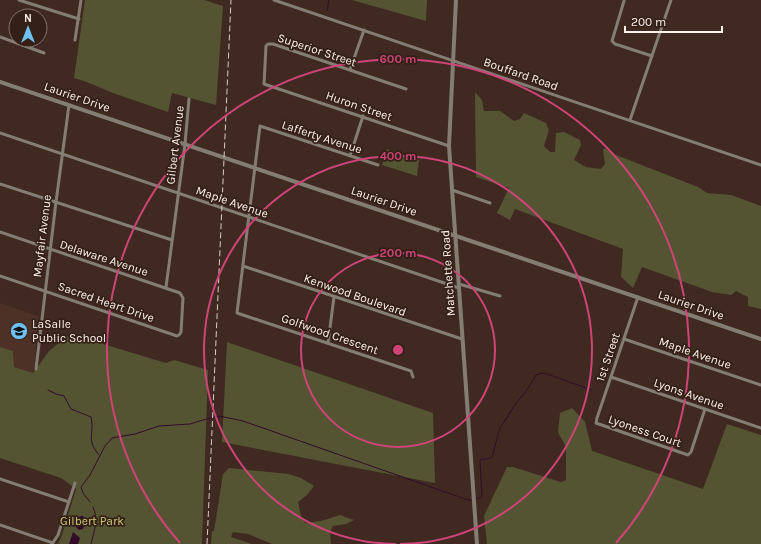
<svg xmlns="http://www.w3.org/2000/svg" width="761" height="544" font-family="Karla,sans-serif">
<rect width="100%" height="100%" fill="#3f2921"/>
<path fill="#4d3126" d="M 0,303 L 38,316 L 34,373 L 14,367 L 13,351 L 0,347 Z"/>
<path fill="#545433" d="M 85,0 L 204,0 L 223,6 L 216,105 L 172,93 L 168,112 L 113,93 L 84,81 L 74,78 Z
M 352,0 L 427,0 L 426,21 Z
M 475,92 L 482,100 L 484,111 L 500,111 L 514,121 L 520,119 L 524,113 L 546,123 L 549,130 L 544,146 L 550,152 L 555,152 L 556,133 L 564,132 L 580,140 L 581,145 L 574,160 L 586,167 L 601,169 L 605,164 L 603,151 L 604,148 L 616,155 L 698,187 L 707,193 L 731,195 L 761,206 L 761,309 L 748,306 L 748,297 L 736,291 L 731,295 L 712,292 L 642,267 L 633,288 L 621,277 L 623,249 L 515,209 L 510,220 L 497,213 L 509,188 L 476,177 Z
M 387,149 L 419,160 L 417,176 L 382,165 Z
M 70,334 L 166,363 L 174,360 L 208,370 L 202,544 L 58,544 L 62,535 L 76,489 L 61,478 L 0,458 L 0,347 L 13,351 L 14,367 L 33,373 L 49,351 Z
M 227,342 L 433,413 L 435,483 L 222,442 Z
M 572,408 L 585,422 L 592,451 L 703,489 L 727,424 L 761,435 L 761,544 L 487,544 L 484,516 L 507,467 L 513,467 L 561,482 L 566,480 L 566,447 L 558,432 L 560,413 Z
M 229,468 L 289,474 L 301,478 L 314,486 L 307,495 L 298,502 L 301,516 L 305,523 L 321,521 L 340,515 L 354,520 L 346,524 L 333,526 L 330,532 L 331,544 L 272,544 L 248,534 L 233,532 L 231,537 L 252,544 L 211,544 L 212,531 L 214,531 L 223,474 Z"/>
<path fill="#330c2c" d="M 81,516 L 83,516 C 86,521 85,524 83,529 L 79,530 L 75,526 L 79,517 Z
M 73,532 L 80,538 L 78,544 L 69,544 Z"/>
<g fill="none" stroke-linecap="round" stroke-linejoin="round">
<path stroke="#330c2c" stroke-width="1" d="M 327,10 L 329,0
M 48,390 L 56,394 L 64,396 L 71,409 L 91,417 C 95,435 85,438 99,455
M 475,499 L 482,497 L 480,460 C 484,458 489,460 492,457 L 500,428 L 517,402 L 525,393 L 536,375 L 542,373 L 547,374 L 592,390
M 90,502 L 83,493 L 81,487 L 90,475 L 105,446 L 112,438 L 135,434 L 159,426 L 190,424 L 203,420 L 219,416 L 243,421 L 451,494 L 468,500 L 472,500
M 91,544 C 94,531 99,520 93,507"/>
<path stroke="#847d74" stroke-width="3" d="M 19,0 L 79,19
M 274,0 L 761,165
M 624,1 L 612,41 L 615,44 L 652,56
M 0,37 L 44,53
M 75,40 L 81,0
M 350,70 L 364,30
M 406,89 L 273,44 L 268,44 L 266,46 L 264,84 L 449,146
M 630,120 L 671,0
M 0,133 L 459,288
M 350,156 L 363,116
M 378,165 L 260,126 L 237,313 L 411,371 L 413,377
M 0,184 L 172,240
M 452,190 L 490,203
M 0,232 L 180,293 L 183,298 L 181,332 L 179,335 L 177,336 L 0,276
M 243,266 L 462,339
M 459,284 L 500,296
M 166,287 L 185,144 L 189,99
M 638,297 L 597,418 L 596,423 L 688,455 L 691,452 L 705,409
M 624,339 L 761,385
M 328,343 L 334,297
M 36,369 L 56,202 L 69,105
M 611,377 L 761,428
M 0,479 L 69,502
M 0,525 L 53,543
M 52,544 L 58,535 L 75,483"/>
<path stroke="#847d74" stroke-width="4" d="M 456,0 L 449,146 L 477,544
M 0,82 L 761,339"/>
<path stroke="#d9cbc5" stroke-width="1" stroke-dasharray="6 3" stroke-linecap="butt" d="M 207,544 L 231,0"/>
</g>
<g fill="none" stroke="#ce4478" stroke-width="2">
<circle cx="398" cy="350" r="97"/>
<path d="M396 544A194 194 0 1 1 400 544"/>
<path d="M180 543A291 291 0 1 1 616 543"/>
</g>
<defs>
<symbol id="school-disc" viewBox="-11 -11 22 22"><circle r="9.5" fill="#6ec2f3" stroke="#342017"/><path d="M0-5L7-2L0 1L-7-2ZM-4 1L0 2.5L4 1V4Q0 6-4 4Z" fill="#111"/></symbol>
</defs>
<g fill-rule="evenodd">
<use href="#school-disc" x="9" y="321" width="20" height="20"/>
</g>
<g text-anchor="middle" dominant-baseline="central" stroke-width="3.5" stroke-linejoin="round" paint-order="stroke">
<g font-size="12" fill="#fef2ed" stroke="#342017">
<text transform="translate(317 50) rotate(18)">Superior Street</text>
<text transform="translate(521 74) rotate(19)">Bouffard Road</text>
<text transform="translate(77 97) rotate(19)">Laurier Drive</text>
<text transform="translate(359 106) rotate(19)">Huron Street</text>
<text transform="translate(322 137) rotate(18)">Lafferty Avenue</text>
<text transform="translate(175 145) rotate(-83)">Gilbert Avenue</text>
<text transform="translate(384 201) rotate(19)">Laurier Drive</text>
<text transform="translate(232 202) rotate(19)">Maple Avenue</text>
<text transform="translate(42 236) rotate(-83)">Mayfair Avenue</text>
<text transform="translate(104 258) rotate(18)">Delaware Avenue</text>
<text transform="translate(448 273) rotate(-94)">Matchette Road</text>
<text transform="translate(355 295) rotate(19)">Kenwood Boulevard</text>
<text transform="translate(106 302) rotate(19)">Sacred Heart Drive</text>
<text transform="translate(691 305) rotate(19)">Laurier Drive</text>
<text transform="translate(330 334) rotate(19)">Golfwood Crescent</text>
<text transform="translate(695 353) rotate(19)">Maple Avenue</text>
<text transform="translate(608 357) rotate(-71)">1st Street</text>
<text transform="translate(689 394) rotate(19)">Lyons Avenue</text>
<text transform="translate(645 431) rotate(19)">Lyoness Court</text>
</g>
<g font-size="12" fill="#fef2ed" stroke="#342017" text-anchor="start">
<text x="32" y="324">LaSalle<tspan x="32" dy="14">Public School</tspan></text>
</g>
<g font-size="12" fill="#cece78" stroke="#342017">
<text x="92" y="521">Gilbert Park</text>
</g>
</g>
<circle cx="398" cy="350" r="6" fill="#ce4478" stroke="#342017" stroke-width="2"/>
<g font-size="12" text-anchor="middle" font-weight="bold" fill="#ce4478" stroke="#342017" stroke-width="3.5" stroke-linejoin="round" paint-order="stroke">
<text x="398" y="63">600 m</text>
<text x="398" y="160">400 m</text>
<text x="398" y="257">200 m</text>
</g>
<g transform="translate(28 28)"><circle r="19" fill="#342017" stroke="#85746d"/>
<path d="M0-3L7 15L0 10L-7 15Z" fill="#6ec2f3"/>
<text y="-6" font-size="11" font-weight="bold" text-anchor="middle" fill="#fef2ed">N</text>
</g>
<path d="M625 26v6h97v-6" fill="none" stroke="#fef2ed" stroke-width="2"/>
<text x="631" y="26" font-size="12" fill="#fef2ed" stroke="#342017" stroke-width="3" paint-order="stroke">200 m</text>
</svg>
